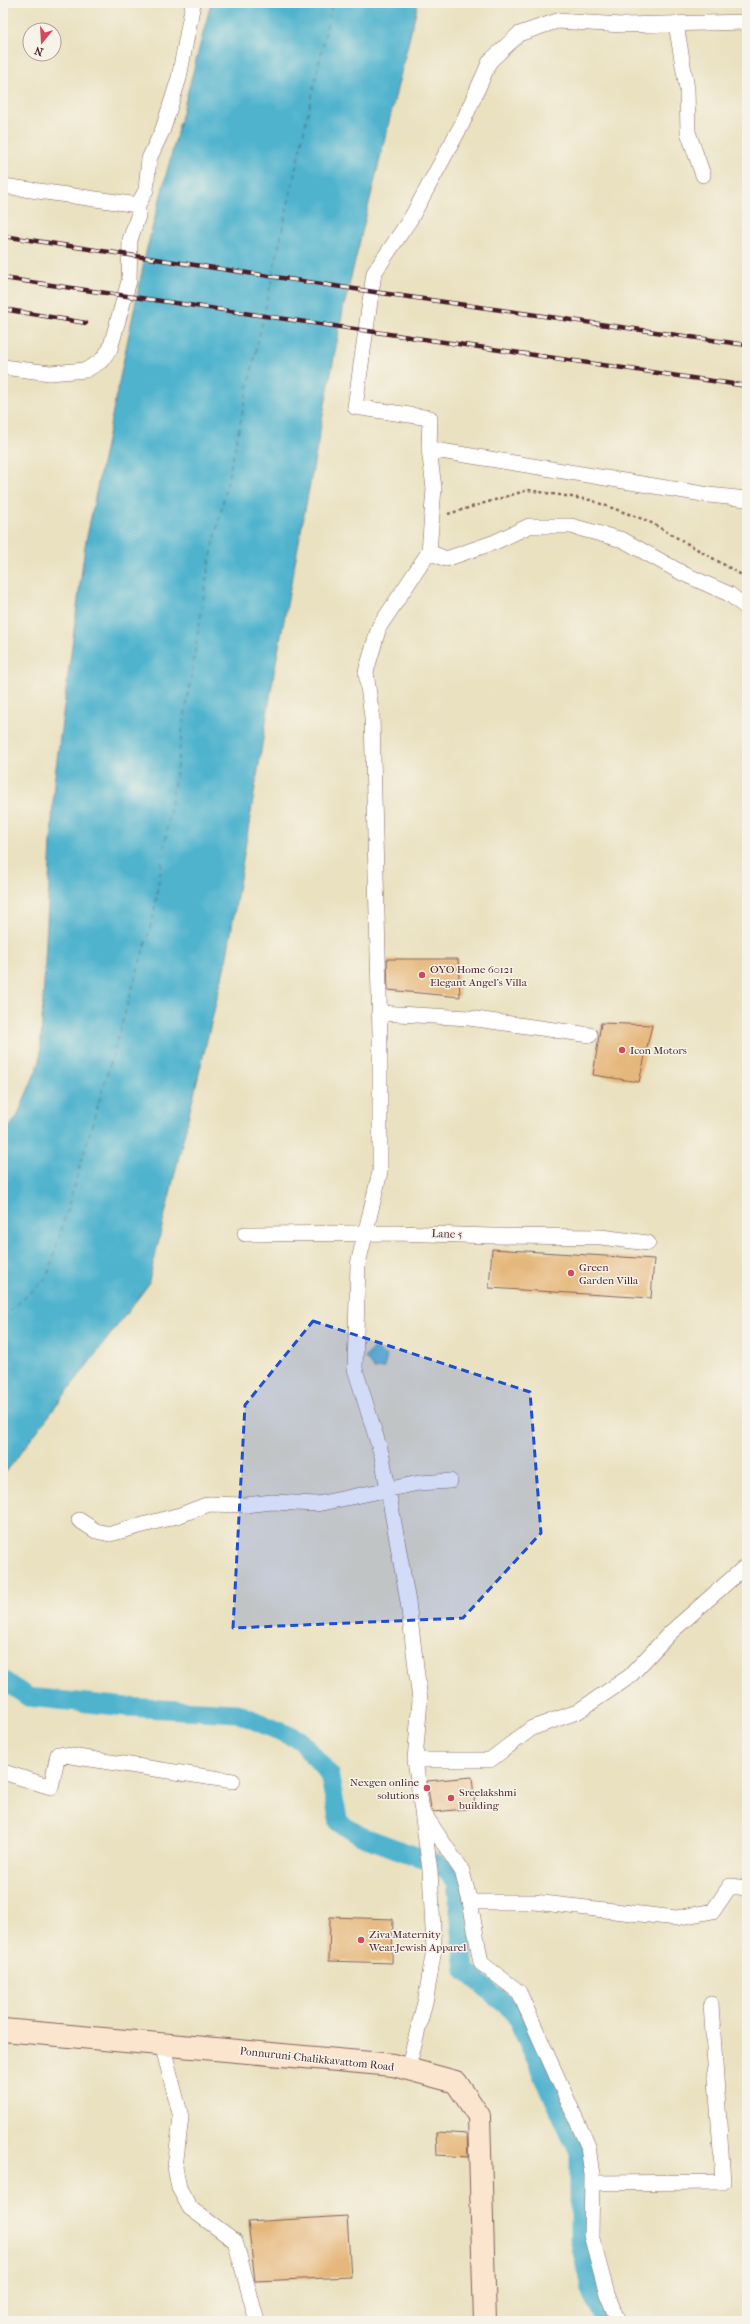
<svg xmlns="http://www.w3.org/2000/svg" width="750" height="2324" font-family="'IM FELL French Canon',serif">
<rect width="100%" height="100%" fill="#f7f3e8"/>
<filter id="ink" filterUnits="userSpaceOnUse"><feTurbulence type="fractalNoise" baseFrequency=".025" numOctaves="2"/><feDisplacementMap in="SourceGraphic" scale="8" xChannelSelector="R" yChannelSelector="G"/><feConvolveMatrix kernelMatrix="1 2 1 2 8 2 1 2 1" color-interpolation-filters="sRGB"/></filter>
<filter id="wash" filterUnits="userSpaceOnUse"><feTurbulence type="fractalNoise" baseFrequency=".012" numOctaves="4" result="noise"/><feDisplacementMap in="SourceGraphic" scale="16" xChannelSelector="R" yChannelSelector="G"/><feGaussianBlur stdDeviation="0.9" result="paint"/><feColorMatrix in="noise" values="0 0 0 0 0 0 0 0 0 0 0 0 0 0 0 0 0 1.4 0 .05"/><feComposite in="paint" operator="in"/></filter>
<g filter="url(#wash)">
<rect width="100%" height="100%" fill="#eae1c0"/>
<path fill="#4fb3ce" stroke="#4c697c" d="M 211,3 L 418,3 L 343,310 L 274,673 L 227,957 L 148,1285 L 3,1476 L 3,1136 L 17,1117 L 40,1061 L 54,783 L 85,546 L 146,252 Z
M 373,1348 L 387,1356 L 384,1368 L 374,1369 L 365,1358 Z"/>
<g fill="none" stroke-linecap="round" stroke-linejoin="round">
<path stroke="#4fb3ce" stroke-width="19" d="M 3,1680 L 28,1697 L 127,1707 L 237,1713 L 300,1740 L 329,1774 L 339,1823 L 361,1836 L 440,1865 L 456,1881 L 465,1970 L 514,2012 L 579,2153 L 579,2238 L 590,2288 L 606,2321"/>
<path stroke="#4c5364" stroke-width="1" stroke-dasharray="5 4" stroke-linecap="butt" d="M 3,1317 L 47,1278 L 153,918 L 207,575 L 332,3"/>
</g>
<g id="blocks">
<path fill="#e6b77c" d="M 387,959 L 458,959 L 460,997 L 388,990 Z
M 601,1023 L 652,1025 L 639,1082 L 593,1075 Z
M 492,1249 L 654,1259 L 651,1298 L 489,1288 Z
M 472,1777 L 475,1808 L 434,1812 L 431,1808 L 427,1781 Z
M 330,1917 L 393,1919 L 392,1963 L 329,1961 Z
M 436,2132 L 467,2134 L 468,2157 L 437,2155 Z
M 347,2216 L 351,2277 L 255,2281 L 248,2222 Z"/>
</g>
</g>
<g filter="url(#ink)">
<use href="#blocks" fill-opacity="0" stroke="#82635f" stroke-width="1"/>
<g fill="none" stroke-linecap="round" stroke-linejoin="round">
<defs>
<path id="street" d="M 676,24 L 687,89 L 688,132 L 703,175
M 3,186 L 138,205
M 3,367 L 50,373 L 86,370 L 101,361 L 110,349 L 129,281 L 130,240 L 138,216 L 138,205 L 146,190 L 149,159 L 163,129 L 179,78 L 193,3
M 429,449 L 709,495 L 747,499
M 429,552 L 446,559 L 495,542 L 529,526 L 571,526 L 623,540 L 684,574 L 729,594 L 747,608
M 380,1013 L 469,1018 L 590,1035
M 245,1234 L 396,1233 L 492,1236 L 601,1237 L 648,1243
M 79,1520 L 96,1531 L 110,1534 L 180,1515 L 209,1504 L 245,1505 L 272,1502 L 317,1504 L 419,1483 L 450,1481
M 415,1760 L 420,1700 L 408,1602 L 382,1456 L 355,1369 L 358,1264 L 380,1172 L 380,1033 L 372,717 L 366,672 L 379,627 L 429,552 L 434,488 L 429,449 L 430,418 L 355,407 L 374,273 L 411,218 L 462,124 L 490,61 L 519,34 L 557,21 L 622,25 L 747,22
M 3,1772 L 51,1787 L 58,1754 L 233,1781
M 424,1814 L 462,1871 L 470,1902 L 481,1963 L 519,1992 L 588,2146 L 592,2175 L 591,2235 L 607,2294 L 618,2321
M 470,1902 L 534,1902 L 676,1918 L 713,1911 L 730,1886 L 747,1888
M 162,2044 L 181,2117 L 175,2167 L 179,2188 L 190,2208 L 235,2241 L 257,2321
M 408,2069 L 426,1998 L 434,1949 L 430,1870 L 415,1760 L 490,1760 L 532,1728 L 577,1712 L 629,1677 L 670,1633 L 747,1565
M 592,2183 L 723,2182 L 711,2004"/>
<path id="secondary" d="M 3,2030 L 393,2065 L 456,2082 L 479,2116 L 485,2321"/>
</defs>
<use href="#street" stroke="#82635f" stroke-width="16"/>
<use href="#secondary" stroke="#82635f" stroke-width="24"/>
<path stroke="#82635f" stroke-width="2.5" stroke-dasharray="3 3" stroke-linecap="butt" d="M 448,514 L 528,490 L 590,500 L 648,521 L 747,578"/>
<use href="#street" stroke="#fff" stroke-width="15"/>
<use href="#secondary" stroke="#fbe5cf" stroke-width="22"/>
<defs>
<path id="rail" d="M 3,236 L 381,293 L 747,345
M 3,278 L 747,386
M 3,309 L 86,323"/>
</defs>
<use href="#rail" stroke="#4a1f2b" stroke-width="4.5"/>
<use href="#rail" stroke="#f7f3e8" stroke-width="3" stroke-dasharray="9" stroke-linecap="butt"/>
</g>
</g>
<path fill="#1d4ed8" fill-opacity="0.2" stroke="#1d4ed8" stroke-width="3" stroke-dasharray="8 5" stroke-linejoin="round" d="M 313,1321 L 530,1392 L 541,1533 L 463,1618 L 233,1628 L 245,1405 Z"/>
<g fill="#d1495b" stroke="#f7f3e8" stroke-width="1.5">
<circle cx="422" cy="975" r="4"/>
<circle cx="622" cy="1050" r="4"/>
<circle cx="571" cy="1273" r="4"/>
<circle cx="427" cy="1788" r="4"/>
<circle cx="451" cy="1798" r="4"/>
<circle cx="361" cy="1940" r="4"/>
</g>
<g text-anchor="middle" dominant-baseline="central" stroke-width="3" stroke-linejoin="round" paint-order="stroke">
<g font-size="11" fill="#4a1f2b" stroke="#f7f3e8" text-anchor="start">
<text x="430" y="969">OYO Home 60121<tspan x="430" dy="13">Elegant Angel's Villa</tspan></text>
<text x="630" y="1050">Icon Motors</text>
<text x="579" y="1267">Green<tspan x="579" dy="13">Garden Villa</tspan></text>
<text x="419" y="1782" text-anchor="end">Nexgen online<tspan x="419" dy="13">solutions</tspan></text>
<text x="459" y="1792">Sreelakshmi<tspan x="459" dy="13">building</tspan></text>
<text x="369" y="1934">Ziva Maternity<tspan x="369" dy="13">Wear.Jewish Apparel</tspan></text>
</g>
<g font-size="11" fill="#4a1f2b" stroke="#f7f3e8">
<text transform="translate(447 1234) rotate(2)">Lane 5</text>
<text transform="translate(317 2059) rotate(6)">Ponnuruni-Chalikkavattom Road</text>
</g>
</g>
<rect width="750" height="2324" fill="none" stroke="#f7f3e8" stroke-width="16"/>
<g transform="translate(42 42) rotate(198)"><circle r="19" fill="#f7f3e8" stroke="#b29e9c"/>
<path d="M0-3L7 15L0 10L-7 15Z" fill="#d1495b"/>
<text y="-6" font-size="11" font-weight="bold" text-anchor="middle" fill="#4a1f2b">N</text>
</g>
</svg>
